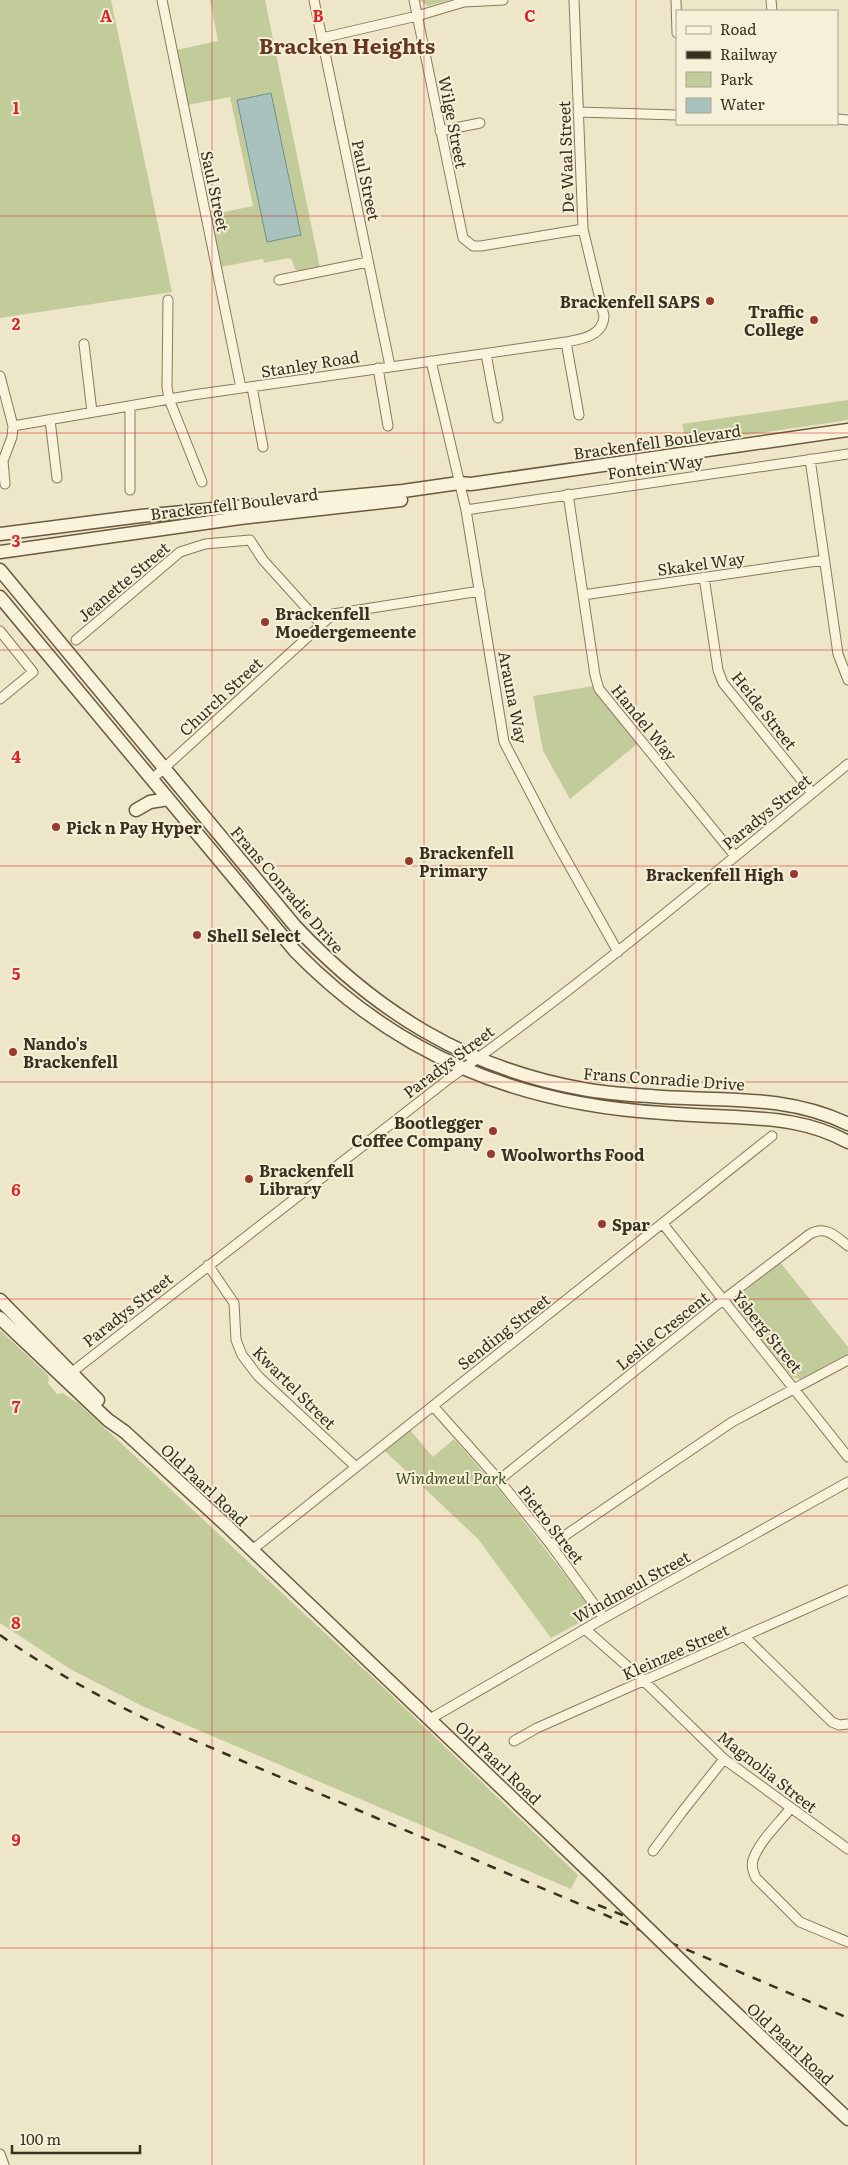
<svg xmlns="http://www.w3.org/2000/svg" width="848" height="2165" font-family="Literata,serif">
<rect width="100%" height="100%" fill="#eee6c8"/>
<path fill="#c2cc9b" d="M 0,0 L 111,0 L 172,292 L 0,318 Z
M 210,0 L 265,0 L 320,268 L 299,272 L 295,269 L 292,260 L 288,258 L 264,263 L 263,259 L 221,267 L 210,215 L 253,206 L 230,97 L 187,105 L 176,50 L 218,41 Z
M 419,0 L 450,0 L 428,6 Z
M 848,400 L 848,420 L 693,443 L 684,433 L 682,424 Z
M 593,686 L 594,691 L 637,744 L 570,799 L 543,751 L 533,696 Z
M 780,1262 L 848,1347 L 848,1356 L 803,1380 L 792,1377 L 739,1310 L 737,1304 L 741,1294 Z
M 0,1330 L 48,1375 L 49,1379 L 48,1383 L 57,1394 L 63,1393 L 79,1404 L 384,1688 L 578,1875 L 571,1889 L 142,1706 L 70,1669 L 0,1623 Z
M 410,1430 L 433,1457 L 454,1439 L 501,1492 L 589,1606 L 590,1612 L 588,1618 L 551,1638 L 478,1539 L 385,1451 Z"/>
<path fill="#a9c2bd" stroke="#6f918c" d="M 271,93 L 301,235 L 267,242 L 237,100 Z"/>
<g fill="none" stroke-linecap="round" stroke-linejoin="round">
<defs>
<path id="street" d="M 162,0 L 241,388
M 314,0 L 390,366
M 414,0 L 463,238 L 473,246 L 481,246 L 583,229
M 676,0 L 677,33
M 771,0 L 772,11
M 322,38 L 417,16 L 464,2 L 503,0
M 578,112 L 677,115
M 837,119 L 848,120
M 440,131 L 480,123
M 279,280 L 368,262
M 168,300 L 167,387 L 169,399 L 202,482
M 566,342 L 579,415
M 84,344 L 92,412
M 486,354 L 498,418
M 431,361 L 466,510 L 504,742 L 554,838 L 618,952
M 378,368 L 388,426
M 0,376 L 13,426 L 12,437 L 3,461 L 5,484
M 252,387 L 263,447
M 50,420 L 57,478
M 13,426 L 193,395 L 566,342 C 582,339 603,336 604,316 L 583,229 L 574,0
M 810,459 L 838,654 L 848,680
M 130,490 L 130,406
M 568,494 L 595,675 L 599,689 L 735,856
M 466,510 L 848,454
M 704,577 L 718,670 L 723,683 L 812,793
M 583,595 L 824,560
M 0,631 L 33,672 L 0,699
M 76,640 L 180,552 L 205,544 L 250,540 L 263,560 L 320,623
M 151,780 L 333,614 L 480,591
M 663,1224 L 848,1457
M 208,1265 L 234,1303 L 236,1340 L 242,1355 L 258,1376 L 356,1467
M 67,1376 L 450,1078 C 588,980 717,871 848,764
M 433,1406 L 499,1480 L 551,1545 L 604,1618
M 499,1480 L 723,1300 L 810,1234 C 825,1225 836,1236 848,1246
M 551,1545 L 732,1422 L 848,1360
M 252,1550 L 772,1136
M 585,1629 L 644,1681 L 724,1759 L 848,1849
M 744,1636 L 832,1722 L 839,1725 L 848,1724
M 430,1719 L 604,1618 L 848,1482
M 514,1741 L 537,1728 L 848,1590
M 790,1809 C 779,1823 758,1843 753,1860 C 751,1866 753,1872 756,1878 L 800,1922 L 848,1942
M 653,1851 L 682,1812 L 724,1759
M 0,2154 L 4,2165"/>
<path id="secondary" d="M 0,534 L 141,516 L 403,491 L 459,483 L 471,484 L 848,430
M 0,552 L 240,518 L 401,500
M 0,570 L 295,926 C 376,1012 466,1068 583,1089 C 609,1094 636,1095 662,1097 C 727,1101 788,1095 848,1124
M 0,597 L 295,951 C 398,1056 517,1104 663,1113 C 687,1115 711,1116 735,1117 C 775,1119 812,1122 848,1142
M 136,810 L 150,802 L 168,799
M 0,1300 L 98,1400
M 0,1318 L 108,1420 L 125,1432 L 227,1526 L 597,1879
M 701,1980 L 848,2119"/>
</defs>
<use href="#street" stroke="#8a795d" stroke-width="11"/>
<use href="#secondary" stroke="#6c5a40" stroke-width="15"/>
<use href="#street" stroke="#f9f3db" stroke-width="9"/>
<use href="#secondary" stroke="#f9f3db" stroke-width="12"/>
<path stroke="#3a3020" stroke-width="2.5" stroke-dasharray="9 9" stroke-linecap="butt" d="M 0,1635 C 52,1672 109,1702 167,1729 L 848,2018
M 598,1905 L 654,1928"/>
<defs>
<path id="secondary-bridge" d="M 597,1879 L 701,1980"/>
</defs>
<use href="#secondary-bridge" stroke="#6c5a40" stroke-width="15" stroke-linecap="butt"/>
<use href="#secondary-bridge" stroke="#f9f3db" stroke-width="12"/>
</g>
<path fill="none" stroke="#d62828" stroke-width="1" stroke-opacity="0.55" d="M 212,0 L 212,2165M 424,0 L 424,2165M 636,0 L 636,2165M 0,216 L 848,216M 0,433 L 848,433M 0,650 L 848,650M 0,866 L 848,866M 0,1082 L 848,1082M 0,1299 L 848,1299M 0,1516 L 848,1516M 0,1732 L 848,1732M 0,1948 L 848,1948"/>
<g fill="#98382e" stroke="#f5f0d7" stroke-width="2">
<circle cx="710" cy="301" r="5"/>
<circle cx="814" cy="320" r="5"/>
<circle cx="265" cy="622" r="5"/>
<circle cx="56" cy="827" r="5"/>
<circle cx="409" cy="861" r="5"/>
<circle cx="794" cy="874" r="5"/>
<circle cx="197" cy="935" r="5"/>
<circle cx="13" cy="1052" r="5"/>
<circle cx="493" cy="1131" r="5"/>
<circle cx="491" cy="1154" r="5"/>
<circle cx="249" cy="1179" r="5"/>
<circle cx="602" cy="1224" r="5"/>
</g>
<g text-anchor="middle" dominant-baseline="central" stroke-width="4" stroke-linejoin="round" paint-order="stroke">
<g font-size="16" fill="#3a3020" stroke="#f5f0d7">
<text transform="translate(454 122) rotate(79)">Wilge Street</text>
<text transform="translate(565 157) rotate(-92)">De Waal Street</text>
<text transform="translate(367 180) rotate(78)">Paul Street</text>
<text transform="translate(216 191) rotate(78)">Saul Street</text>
<text transform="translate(310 363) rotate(-9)">Stanley Road</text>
<text transform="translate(657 441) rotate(-8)">Brackenfell Boulevard</text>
<text transform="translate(655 466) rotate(-8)">Fontein Way</text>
<text transform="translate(234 503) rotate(-7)">Brackenfell Boulevard</text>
<text transform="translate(701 563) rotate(-8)">Skakel Way</text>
<text transform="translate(123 581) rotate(-40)">Jeanette Street</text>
<text transform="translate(220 696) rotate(-43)">Church Street</text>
<text transform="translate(514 697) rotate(79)">Arauna Way</text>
<text transform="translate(765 710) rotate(52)">Heide Street</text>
<text transform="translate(645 722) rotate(51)">Handel Way</text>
<text transform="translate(766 811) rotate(-39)">Paradys Street</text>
<text transform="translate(288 889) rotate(49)">Frans Conradie Drive</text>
<text transform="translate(448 1061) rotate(-37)">Paradys Street</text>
<text transform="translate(664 1078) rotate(4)">Frans Conradie Drive</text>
<text transform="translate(127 1309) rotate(-38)">Paradys Street</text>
<text transform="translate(662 1330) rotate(-39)">Leslie Crescent</text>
<text transform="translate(503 1331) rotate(-38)">Sending Street</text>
<text transform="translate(768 1331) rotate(51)">Ysberg Street</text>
<text transform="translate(295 1387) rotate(45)">Kwartel Street</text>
<text transform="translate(205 1484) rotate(43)">Old Paarl Road</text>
<text transform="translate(552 1524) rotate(52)">Pietro Street</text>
<text transform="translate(631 1586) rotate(-29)">Windmeul Street</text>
<text transform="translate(675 1651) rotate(-24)">Kleinzee Street</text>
<text transform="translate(499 1762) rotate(44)">Old Paarl Road</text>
<text transform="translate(768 1771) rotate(38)">Magnolia Street</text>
<text transform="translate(791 2043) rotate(43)">Old Paarl Road</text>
</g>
<g font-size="16" font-weight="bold" fill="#3a3020" stroke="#f5f0d7" text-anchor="start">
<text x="700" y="301" text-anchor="end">Brackenfell SAPS</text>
<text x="804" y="311" text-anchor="end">Traffic<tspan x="804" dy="18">College</tspan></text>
<text x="275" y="613">Brackenfell<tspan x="275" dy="18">Moedergemeente</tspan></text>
<text x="66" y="827">Pick n Pay Hyper</text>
<text x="419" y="852">Brackenfell<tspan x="419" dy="18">Primary</tspan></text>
<text x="784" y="874" text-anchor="end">Brackenfell High</text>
<text x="207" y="935">Shell Select</text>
<text x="23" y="1043">Nando's<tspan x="23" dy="18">Brackenfell</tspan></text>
<text x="483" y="1122" text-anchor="end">Bootlegger<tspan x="483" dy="18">Coffee Company</tspan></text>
<text x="501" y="1154">Woolworths Food</text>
<text x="259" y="1170">Brackenfell<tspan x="259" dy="18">Library</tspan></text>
<text x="612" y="1224">Spar</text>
</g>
<g font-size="16" font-style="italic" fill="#465627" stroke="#f5f0d7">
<text x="451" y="1477">Windmeul Park</text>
</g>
<g font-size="21" font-weight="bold" fill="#663620" stroke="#f5f0d7">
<text x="347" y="44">Bracken Heights</text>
</g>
</g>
<g font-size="16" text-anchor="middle" font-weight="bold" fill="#d62828" stroke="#f5f0d7" stroke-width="4" stroke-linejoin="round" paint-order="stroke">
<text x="106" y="22">A</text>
<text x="318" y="22">B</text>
<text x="530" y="22">C</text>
<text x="16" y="114">1</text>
<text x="16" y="330">2</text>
<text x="16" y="547">3</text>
<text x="16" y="763">4</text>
<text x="16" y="980">5</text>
<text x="16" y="1196">6</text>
<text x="16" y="1413">7</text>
<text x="16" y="1629">8</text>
<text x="16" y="1846">9</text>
</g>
<rect x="676" y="10" width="162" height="115" fill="#f5f0d7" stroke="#aaa38e"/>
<rect x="686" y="26" width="25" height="8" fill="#f9f3db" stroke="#aaa38e"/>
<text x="720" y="35" font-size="15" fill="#3a3020">Road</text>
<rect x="686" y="51" width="25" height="8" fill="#3a3020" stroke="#aaa38e"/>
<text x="720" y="60" font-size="15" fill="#3a3020">Railway</text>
<rect x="686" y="72" width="25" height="15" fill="#c2cc9b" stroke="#aaa38e"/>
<text x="720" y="85" font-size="15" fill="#3a3020">Park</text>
<rect x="686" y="98" width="25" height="15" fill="#a9c2bd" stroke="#aaa38e"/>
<text x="720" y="110" font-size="15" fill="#3a3020">Water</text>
<path d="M12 2145v8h128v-8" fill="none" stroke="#3a3020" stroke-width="2.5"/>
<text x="20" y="2145" font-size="15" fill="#3a3020" stroke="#f5f0d7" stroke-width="4" paint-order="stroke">100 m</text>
</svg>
